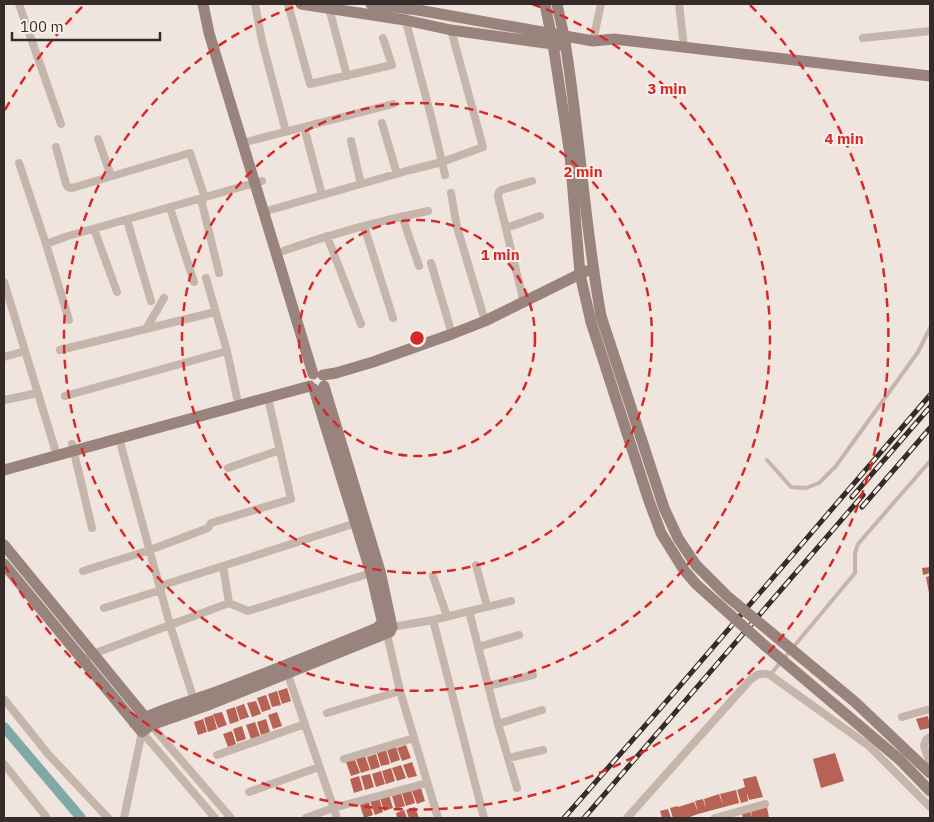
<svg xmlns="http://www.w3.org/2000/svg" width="934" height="822" font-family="'IBM Plex Sans',sans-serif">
<rect width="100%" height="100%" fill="#efe5de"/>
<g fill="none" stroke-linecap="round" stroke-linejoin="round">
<path stroke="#80a9a6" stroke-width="10" d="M 4,727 L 81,818"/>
</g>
<path fill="#b76254" d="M 930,567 L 930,573 L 923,575 L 922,568 Z
M 930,576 L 930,593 L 929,593 L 926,577 Z
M 287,688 L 291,701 L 282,704 L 278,691 Z
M 277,691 L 281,705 L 272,707 L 268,694 Z
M 266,695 L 271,709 L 262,712 L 257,698 Z
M 256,701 L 261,714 L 252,717 L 247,703 Z
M 244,704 L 249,717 L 240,720 L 236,707 Z
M 235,707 L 239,721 L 230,724 L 226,710 Z
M 222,712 L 227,725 L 218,728 L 213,714 Z
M 277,712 L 282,726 L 273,729 L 268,715 Z
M 213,715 L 217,729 L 208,732 L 204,718 Z
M 928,716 L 930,728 L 920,730 L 916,719 Z
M 203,719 L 207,732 L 198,735 L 194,722 Z
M 266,719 L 270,732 L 261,735 L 257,722 Z
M 255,722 L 260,736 L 251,739 L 246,725 Z
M 242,726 L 246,739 L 237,742 L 233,729 Z
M 232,731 L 236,744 L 228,747 L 223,734 Z
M 406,745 L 411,758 L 402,761 L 397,748 Z
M 396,747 L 400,760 L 391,763 L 387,750 Z
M 386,750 L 390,764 L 381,766 L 377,753 Z
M 835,753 L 844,781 L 821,788 L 813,759 Z
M 376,754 L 380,767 L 371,770 L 367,757 Z
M 365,756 L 370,770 L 361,773 L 356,759 Z
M 355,760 L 360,773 L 351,776 L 346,762 Z
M 412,762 L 417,776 L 408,778 L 403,765 Z
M 401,765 L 406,778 L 397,781 L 392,768 Z
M 391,768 L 395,781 L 386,784 L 382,771 Z
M 381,771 L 385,784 L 376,787 L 372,774 Z
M 370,774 L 374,787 L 365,790 L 361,776 Z
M 359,776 L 363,790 L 354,793 L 350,779 Z
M 756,776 L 763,797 L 749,800 L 747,792 L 748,801 L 741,803 L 737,790 L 745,787 L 743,779 Z
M 421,788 L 425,801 L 417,804 L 412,791 Z
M 411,790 L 415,803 L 406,806 L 402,793 Z
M 736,790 L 739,803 L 698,814 L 690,817 L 690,818 L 673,818 L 670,808 L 678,806 L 678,807 L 694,802 L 698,812 L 695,801 L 703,799 L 706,809 L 704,799 L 719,794 L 723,805 L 720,794 Z
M 401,793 L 405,806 L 396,809 L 392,796 Z
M 389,795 L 393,808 L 384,811 L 380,798 Z
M 379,798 L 383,812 L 375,815 L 370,801 Z
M 369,802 L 373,815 L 364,818 L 360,805 Z
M 415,807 L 419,818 L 409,818 L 406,810 Z
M 767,807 L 769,818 L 752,818 L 751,811 Z
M 668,809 L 671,818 L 662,818 L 660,811 Z
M 404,810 L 407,818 L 397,818 L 396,813 Z
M 750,811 L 752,818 L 743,818 L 742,814 Z"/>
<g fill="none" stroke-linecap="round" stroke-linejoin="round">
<path stroke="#c6b5ab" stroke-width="4" d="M 767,460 L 791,487 L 806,488 L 819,483 L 836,466 L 918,352 L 930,328
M 770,675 L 855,573 L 855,553 L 858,544 L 930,461"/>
<path stroke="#c6b5ab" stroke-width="8" d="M 19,4 L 61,124
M 255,4 L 262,41 L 286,132
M 288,4 L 310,84 L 392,65 L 383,38
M 679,4 L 684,47
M 329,8 L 347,76
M 405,18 L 432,120 L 445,175
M 863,38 L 930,31
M 593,41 L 601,4
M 382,123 L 397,174
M 304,127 L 322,195
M 98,139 L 111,176
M 250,141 L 393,104
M 351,141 L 361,184
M 56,147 L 66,184 L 68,187 L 72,188 L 190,153 L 205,198
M 19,163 L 46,244 L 69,320
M 451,193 L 457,227 L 485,321
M 201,199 L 219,273
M 170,208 L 194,282
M 270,210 L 410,170 L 442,162 L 483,147 L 451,30
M 402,216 L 419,266
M 127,220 L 151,301
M 364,226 L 393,318
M 506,228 L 540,216
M 94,229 L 117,292
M 327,236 L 361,324
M 46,244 L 68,236 L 262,181
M 283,251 C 331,234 378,221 428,211
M 431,263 L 452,334
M 206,278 L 227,351 L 237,398
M 4,282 L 55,449
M 524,303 L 498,196 L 499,192 L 501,190 L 532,181
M 146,329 L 164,298
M 60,350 L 215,312
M 4,357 L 25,351
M 65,396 L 227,351
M 4,400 L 38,393
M 119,438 L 170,625 L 229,603 L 223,566 L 356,523
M 72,444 L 92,528
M 228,468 L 280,450
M 476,565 L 487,606
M 83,571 L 150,550 L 208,528 L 211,523 L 291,499 L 268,398
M 433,576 L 447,616
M 160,586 L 223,566
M 229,603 L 248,611 L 371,573
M 104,608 L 161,590
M 469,611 L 498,724 L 517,788
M 433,620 L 511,601
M 388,627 L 392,627 L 433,620 L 484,818
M 387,634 L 400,691 L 438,818
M 478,647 L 519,635
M 82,660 L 93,654 L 170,625 L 194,700
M 286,669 L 337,818
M 488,686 L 533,675
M 4,699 L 48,754 L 108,818
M 327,713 L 400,691
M 902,717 L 930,709
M 498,724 L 542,710
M 151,725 L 231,818
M 142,732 L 215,818
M 930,737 L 926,740 L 924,746 L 930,763
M 217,755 L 305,724
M 508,758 L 543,750
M 344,759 L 414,738
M 4,764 L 47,818
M 249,792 L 319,767
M 124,818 L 142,732
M 306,818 L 333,808 L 427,783
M 627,818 L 750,680 C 757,674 762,672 770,675 L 869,746 L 930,807
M 715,818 L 765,804"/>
<path stroke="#99847d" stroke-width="11" d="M 203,4 L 209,33 L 313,374
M 301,4 L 405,20 L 451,30 L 560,45
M 371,4 L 418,10 L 593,41 L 614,39 L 930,76
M 545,4 L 553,44 L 570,155 L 580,274 L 591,322
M 557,4 C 560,19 564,34 566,48 C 580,138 585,228 601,316
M 323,375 L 336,373 L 373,362 L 452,334 L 485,321 L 586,271
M 4,470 L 310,386
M 4,545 L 149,722
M 4,564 L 142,732 L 151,725 L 211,704 L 390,632 L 392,627 L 380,571 L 324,386
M 134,723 C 159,709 189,702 216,692 C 270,672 323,650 377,628 L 382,623 L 382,620 L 371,573 L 314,389"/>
<defs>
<path id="rail" d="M 852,497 L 930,407
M 862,507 L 930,428
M 564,818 L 672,695 L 930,395
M 584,818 L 863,495"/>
</defs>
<use href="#rail" stroke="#352c29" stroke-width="5"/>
<use href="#rail" stroke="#f7f0ea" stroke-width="3" stroke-dasharray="9" stroke-linecap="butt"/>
<path stroke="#99847d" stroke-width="11" d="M 601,316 L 664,508 L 678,538 L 696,565 L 727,596 L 855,702 L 930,773
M 591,322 L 649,501 L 661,533 L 684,570 L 696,584 L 763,644 L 900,760 L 930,791"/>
</g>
<g fill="none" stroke="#d62828" stroke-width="2.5" stroke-dasharray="9 6">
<circle cx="417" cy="338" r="118"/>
<circle cx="417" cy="338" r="235"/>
<path d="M532 4A353 353 0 1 1 302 4"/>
<path d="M5 110A471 471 0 0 1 84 5M750 5A471 471 0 1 1 5 566"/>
</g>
<circle cx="417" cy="338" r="8" fill="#d62828" stroke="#f7f0ea" stroke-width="2.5"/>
<g font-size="15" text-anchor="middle" font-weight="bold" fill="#d62828" stroke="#f7f0ea" stroke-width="4" stroke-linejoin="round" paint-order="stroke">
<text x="667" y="94">3 min</text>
<text x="844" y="144">4 min</text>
<text x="583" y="177">2 min</text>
<text x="500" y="260">1 min</text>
</g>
<rect width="934" height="822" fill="none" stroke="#352c29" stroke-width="10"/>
<path d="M12 32v8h148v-8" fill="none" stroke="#352c29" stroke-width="2.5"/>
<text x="20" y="32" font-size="15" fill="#352c29" stroke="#f7f0ea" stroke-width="4" paint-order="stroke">100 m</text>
</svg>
